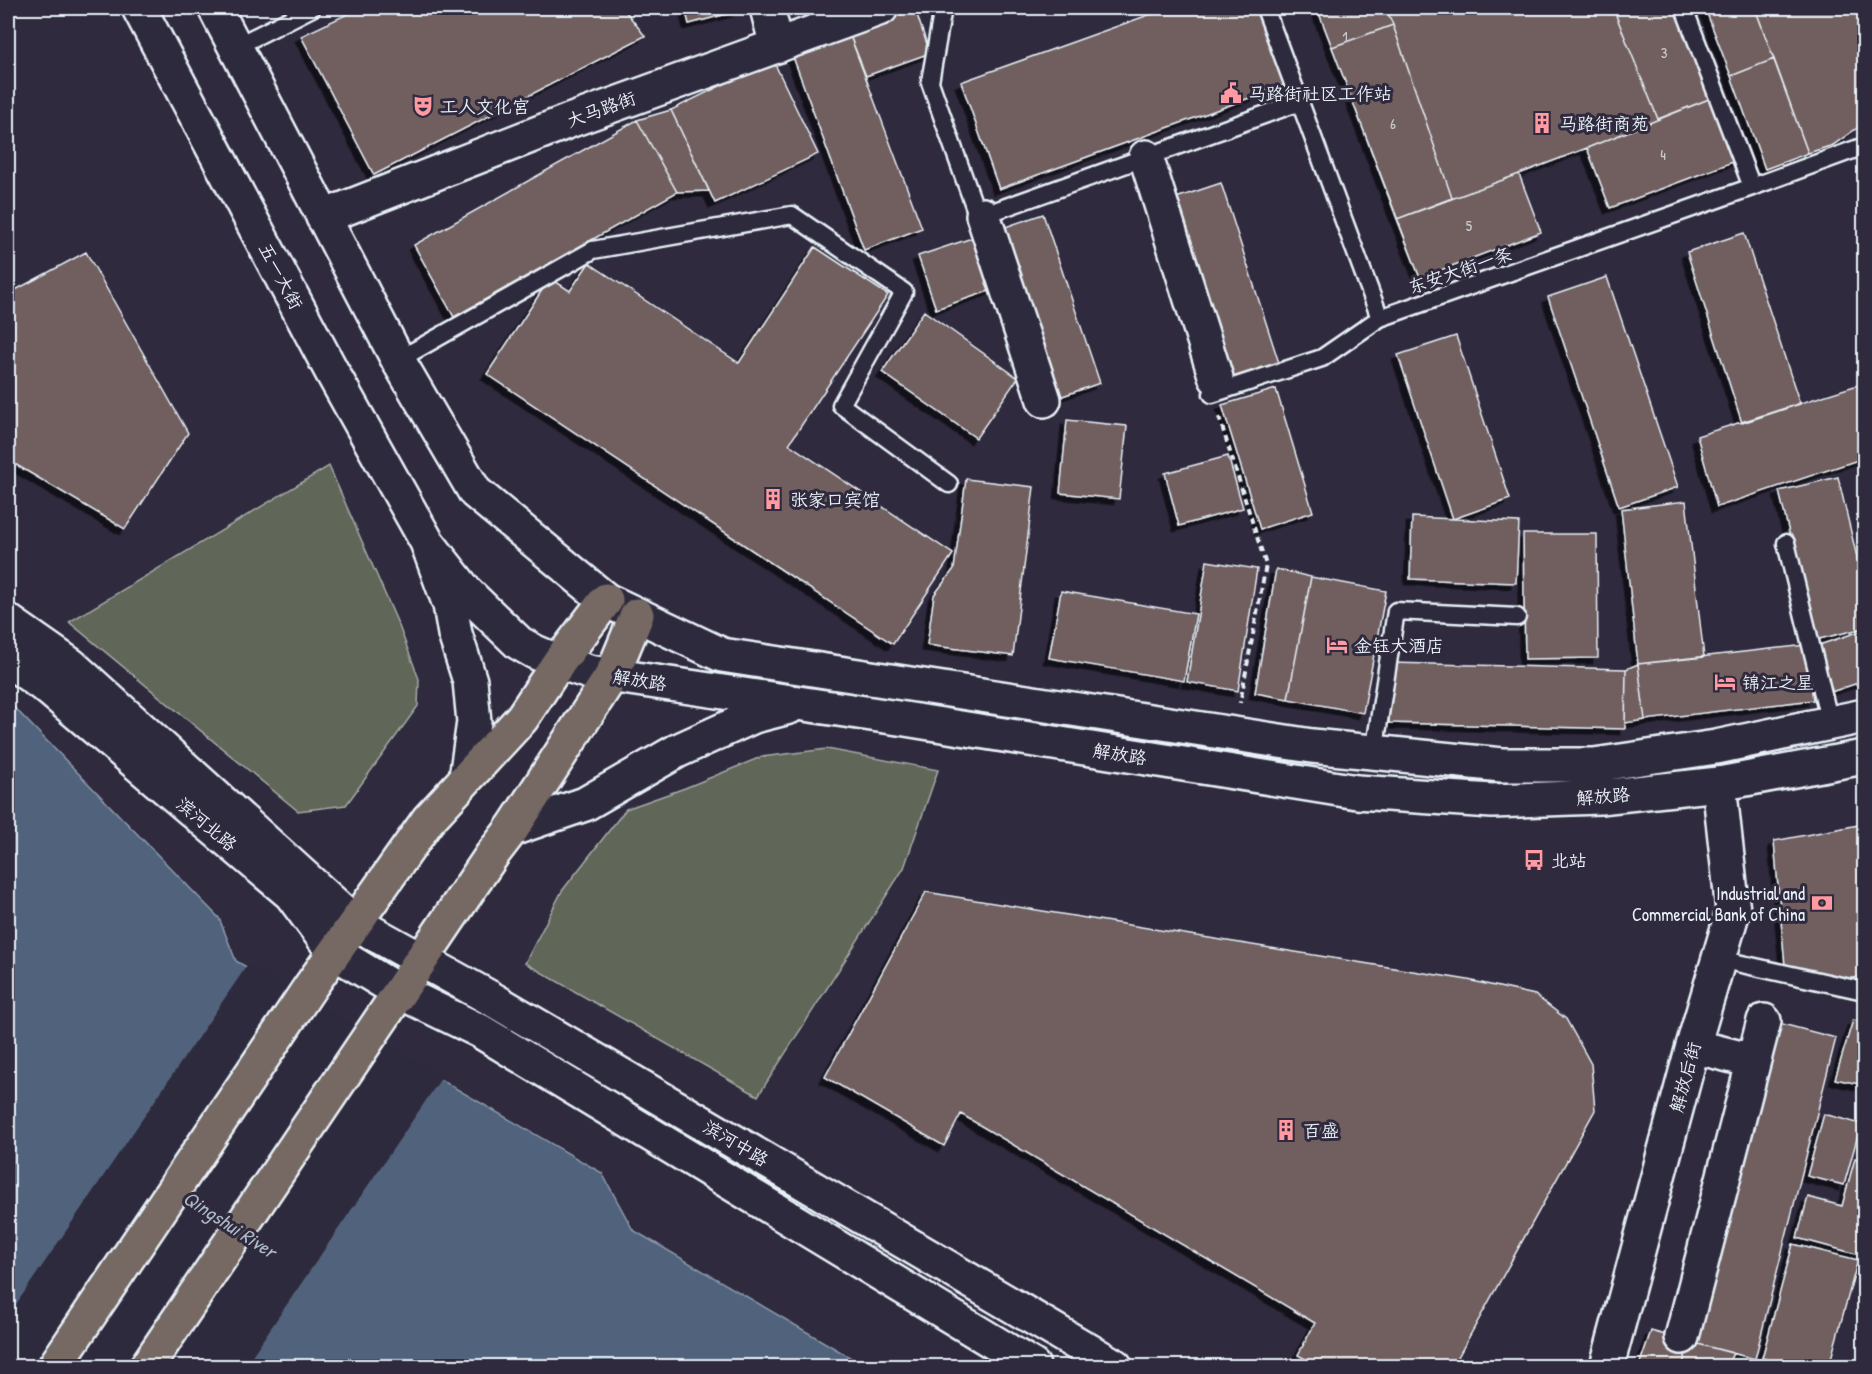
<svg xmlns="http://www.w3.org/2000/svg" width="1872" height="1374" font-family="'Patrick Hand','LXGW WenKai TC',sans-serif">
<defs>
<filter id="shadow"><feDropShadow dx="-5.5" dy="5.5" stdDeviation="0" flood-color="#0009"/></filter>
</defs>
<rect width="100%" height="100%" fill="#2f2a3d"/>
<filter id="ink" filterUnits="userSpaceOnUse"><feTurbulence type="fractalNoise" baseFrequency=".0167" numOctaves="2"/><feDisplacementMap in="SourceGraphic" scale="12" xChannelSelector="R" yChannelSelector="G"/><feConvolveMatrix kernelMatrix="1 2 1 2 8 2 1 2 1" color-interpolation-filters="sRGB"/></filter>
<g filter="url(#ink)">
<path fill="#616659" stroke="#a4aca8" stroke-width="1.5" d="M 329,466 L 399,626 L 419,679 L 418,706 L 346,805 L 298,811 L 69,622 Z
M 827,749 L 938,770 L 904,868 L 758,1096 L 525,963 L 562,891 L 626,809 L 685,788 L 761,757 Z"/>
<path fill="#51647c" stroke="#8d9cae" stroke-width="1.5" d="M 8,701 L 219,918 L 236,961 L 602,1173 L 633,1230 L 865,1366 L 8,1366 Z"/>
<path fill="#2f2a3d" d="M 248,964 L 442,1077 L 245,1366 L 8,1366 L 8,1316 Z"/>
<path fill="#715e5e" stroke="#e8f1f8" stroke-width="1.5" filter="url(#shadow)" d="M 360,8 L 623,8 L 645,36 L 374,175 L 301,36 Z
M 685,8 L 737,8 L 738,11 L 689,24 Z
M 1168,8 L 1257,8 L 1285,85 L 999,189 L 961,82 Z
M 1317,8 L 1680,8 L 1738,160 L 1610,208 L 1587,148 L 1519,174 L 1541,232 L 1420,278 Z
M 1317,8 L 1386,8 L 1393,25 L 1332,47 Z
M 1613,8 L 1680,8 L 1714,97 L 1658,119 Z
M 1705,8 L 1755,8 L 1774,59 L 1731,76 Z
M 1755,8 L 1856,8 L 1864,31 L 1864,118 L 1857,128 L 1833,145 L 1808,153 Z
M 915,9 L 930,53 L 866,76 L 849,33 Z
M 1393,25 L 1452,198 L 1397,219 L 1332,47 Z
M 849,33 L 922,228 L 864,250 L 792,54 Z
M 1774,59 L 1808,153 L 1765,169 L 1731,76 Z
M 773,60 L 818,154 L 715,203 L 671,110 Z
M 1714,97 L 1738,160 L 1610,208 L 1587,148 Z
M 671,110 L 709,191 L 677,192 L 637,120 Z
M 637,120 L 677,192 L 454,317 L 414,245 Z
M 1519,174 L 1541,232 L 1420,278 L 1397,219 Z
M 1221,183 L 1279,363 L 1225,380 L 1167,201 Z
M 1043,214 L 1100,383 L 1048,401 L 991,232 Z
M 987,233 L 1004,286 L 936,309 L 918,256 Z
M 1744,233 L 1800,404 L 1742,423 L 1687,252 Z
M 815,247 L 888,295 L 789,444 L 953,554 L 893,644 L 487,374 L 550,278 L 570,291 L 589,263 L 739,363 Z
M 86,252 L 188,433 L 125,529 L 8,460 L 8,294 Z
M 1607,277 L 1678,487 L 1619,507 L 1548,297 Z
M 924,311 L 1018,378 L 976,438 L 882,372 Z
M 1456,336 L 1510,499 L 1453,519 L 1398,355 Z
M 1864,383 L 1864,458 L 1717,507 L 1697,436 Z
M 1276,389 L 1313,512 L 1260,529 L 1222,405 Z
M 1067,420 L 1127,426 L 1119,499 L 1060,493 Z
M 1228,456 L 1243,508 L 1179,526 L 1165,473 Z
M 1838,477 L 1864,587 L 1864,628 L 1815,640 L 1779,491 Z
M 966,479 L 1034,487 L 1013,656 L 927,645 L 934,595 L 954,569 Z
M 1686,501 L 1704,657 L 1638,664 L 1621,509 Z
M 1412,517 L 1519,522 L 1516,583 L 1410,579 Z
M 1523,534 L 1597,534 L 1598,658 L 1525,659 Z
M 1207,561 L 1257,569 L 1238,691 L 1187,682 Z
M 1276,569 L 1311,577 L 1288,699 L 1255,693 Z
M 1311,577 L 1386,591 L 1363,713 L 1288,699 Z
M 1061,591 L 1196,614 L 1184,681 L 1049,658 Z
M 1864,630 L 1864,681 L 1828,693 L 1816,646 Z
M 1806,645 L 1813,700 L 1645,720 L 1638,664 Z
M 1391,663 L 1626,669 L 1625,729 L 1389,723 Z
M 1638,664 L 1645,720 L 1625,723 L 1626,669 Z
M 1864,824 L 1864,976 L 1848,979 L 1785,965 L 1774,841 Z
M 926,892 L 1468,980 L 1535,995 L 1566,1019 L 1591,1064 L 1595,1110 L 1453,1366 L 1318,1366 L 1298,1355 L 1315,1323 L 961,1114 L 944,1146 L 825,1077 Z
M 1853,1020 L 1864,1022 L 1864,1085 L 1835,1079 Z
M 1771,1021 L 1836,1038 L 1755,1359 L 1690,1342 Z
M 1824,1114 L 1861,1124 L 1844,1185 L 1807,1176 Z
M 1855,1158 L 1864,1160 L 1864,1240 L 1860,1255 L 1797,1238 L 1808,1197 L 1842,1206 Z
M 1793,1244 L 1858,1260 L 1829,1366 L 1794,1366 L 1762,1358 Z
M 1651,1331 L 1690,1342 L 1682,1366 L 1639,1366 Z
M 1690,1342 L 1733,1353 L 1727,1366 L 1682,1366 Z"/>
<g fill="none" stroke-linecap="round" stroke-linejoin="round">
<defs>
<path id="service" d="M 943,8 L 930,82 L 978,217 L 1300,102
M 1265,8 L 1380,318 L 1752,187 L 1864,146
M 1684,8 L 1752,187
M 235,47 L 312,8
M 398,360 L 593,250 L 792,215 L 904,292 L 841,405 L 949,484
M 1212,394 L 1322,358 L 1380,318
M 1786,543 L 1830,723
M 1374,753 L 1396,611 L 1517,617
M 1719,959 L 1864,991"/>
<path id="minor" d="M 767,8 L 777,46
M 1146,157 L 1216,378
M 983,215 L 1044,400
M 1693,1046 L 1753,1061
M 1682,1337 L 1764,1021
M 1607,1366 L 1693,1046 L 1733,911 L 1719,784"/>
<path id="tertiary" d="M 323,217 L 569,121 L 881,8"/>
<path id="secondary" d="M 139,8 L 332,372 L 427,542 L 450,605 L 455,634 L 470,681 L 474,722 L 466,778
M 215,8 L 398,360 L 475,492 L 606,600 L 722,655 L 1312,746 L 1502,765 L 1594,765 L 1716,747 L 1864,716
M 427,542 L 466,592 L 519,643 L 535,652 L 559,662 L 589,672 L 905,719 L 1357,792 L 1492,801 L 1600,797 L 1719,784 L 1864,757
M 8,621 L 71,665 L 355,923 L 492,999 L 1115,1366
M 8,660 L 49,689 L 291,894 L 334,952 L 400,992 L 480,1031 L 1033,1366
M 512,829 L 585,804 L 677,751 L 754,716 L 789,707"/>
<path id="primary" d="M 55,1366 L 310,987 L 428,820 L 522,718 L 559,662 L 606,600
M 147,1366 L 492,855 L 512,829 L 612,675 L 637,615"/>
</defs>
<use href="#service" stroke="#e8f1f8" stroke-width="21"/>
<use href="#minor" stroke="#e8f1f8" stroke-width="38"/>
<use href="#tertiary" stroke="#e8f1f8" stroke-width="38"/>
<use href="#secondary" stroke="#e8f1f8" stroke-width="38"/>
<use href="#primary" stroke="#e8f1f8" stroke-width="38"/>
<path stroke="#e8f1f8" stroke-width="4" stroke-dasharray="6 4.5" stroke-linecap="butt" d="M 1219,417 L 1266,565 L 1240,703"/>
<use href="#service" stroke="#2f2a3d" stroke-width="16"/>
<use href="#minor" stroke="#2f2a3d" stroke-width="33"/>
<use href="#tertiary" stroke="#2f2a3d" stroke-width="33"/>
<use href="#secondary" stroke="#2f2a3d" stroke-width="33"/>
<use href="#primary" stroke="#766964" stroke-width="33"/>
</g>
</g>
<defs>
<symbol id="civic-bare" viewBox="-9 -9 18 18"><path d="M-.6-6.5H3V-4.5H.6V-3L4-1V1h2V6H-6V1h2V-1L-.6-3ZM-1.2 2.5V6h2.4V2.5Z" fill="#ff9aa2" stroke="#2f2a3d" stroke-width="2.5" paint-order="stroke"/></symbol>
<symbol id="theatre-bare" viewBox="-9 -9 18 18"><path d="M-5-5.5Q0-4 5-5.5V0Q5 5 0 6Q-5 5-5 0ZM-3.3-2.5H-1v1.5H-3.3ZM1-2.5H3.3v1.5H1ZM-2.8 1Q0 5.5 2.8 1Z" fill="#ff9aa2" stroke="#2f2a3d" stroke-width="2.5" paint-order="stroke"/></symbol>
<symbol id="building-bare" viewBox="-9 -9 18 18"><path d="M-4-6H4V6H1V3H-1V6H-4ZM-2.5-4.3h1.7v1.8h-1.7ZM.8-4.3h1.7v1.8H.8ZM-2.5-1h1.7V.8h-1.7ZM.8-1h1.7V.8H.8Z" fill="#ff9aa2" stroke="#2f2a3d" stroke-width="2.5" paint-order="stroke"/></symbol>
<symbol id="hotel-bare" viewBox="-9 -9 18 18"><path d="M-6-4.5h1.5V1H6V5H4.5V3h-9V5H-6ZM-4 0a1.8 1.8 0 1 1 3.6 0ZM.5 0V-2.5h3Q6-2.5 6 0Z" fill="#ff9aa2" stroke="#2f2a3d" stroke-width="2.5" paint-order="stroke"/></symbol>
<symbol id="bus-bare" viewBox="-9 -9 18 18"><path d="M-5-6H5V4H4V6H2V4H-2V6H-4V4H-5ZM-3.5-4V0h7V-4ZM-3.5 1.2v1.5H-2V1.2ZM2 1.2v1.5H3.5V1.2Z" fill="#ff9aa2" stroke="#2f2a3d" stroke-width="2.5" paint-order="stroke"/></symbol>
<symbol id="bank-bare" viewBox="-9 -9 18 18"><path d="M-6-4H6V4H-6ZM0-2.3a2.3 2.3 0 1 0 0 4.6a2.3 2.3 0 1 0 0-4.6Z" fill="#ff9aa2" stroke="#2f2a3d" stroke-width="2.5" paint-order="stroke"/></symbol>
</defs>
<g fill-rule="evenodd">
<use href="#civic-bare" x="1216" y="78" width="30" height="30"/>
<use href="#theatre-bare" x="408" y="91" width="30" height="30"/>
<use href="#building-bare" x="1527" y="108" width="30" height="30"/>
<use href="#building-bare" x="758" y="484" width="30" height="30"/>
<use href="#hotel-bare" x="1322" y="630" width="30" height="30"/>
<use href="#hotel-bare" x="1710" y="667" width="30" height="30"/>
<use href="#bus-bare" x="1519" y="845" width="30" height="30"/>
<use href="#bank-bare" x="1807" y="888" width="30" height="30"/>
<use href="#building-bare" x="1271" y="1115" width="30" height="30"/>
</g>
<g text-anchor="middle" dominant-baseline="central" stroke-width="6" stroke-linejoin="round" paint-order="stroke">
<g font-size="15" fill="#caccd2">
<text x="1345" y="36">1</text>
<text x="1664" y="52">3</text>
<text x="1393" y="123">6</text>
<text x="1663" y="154">4</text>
<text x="1469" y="225">5</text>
</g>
<g font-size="18" fill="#e8f1f8" stroke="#2f2a3d" text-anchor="start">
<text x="1248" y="93">马路街社区工作站</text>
<text x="440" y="106">工人文化宫</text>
<text x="1559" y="123">马路街商苑</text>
<text x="790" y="499">张家口宾馆</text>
<text x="1354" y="645">金钰大酒店</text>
<text x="1742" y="682">锦江之星</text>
<text x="1551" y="860">北站</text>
<text x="1805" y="893" text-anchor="end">Industrial and<tspan x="1805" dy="21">Commercial Bank of China</tspan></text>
<text x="1303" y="1130">百盛</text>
</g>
<g font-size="18" fill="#e8f1f8" stroke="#2f2a3d">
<text transform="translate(601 109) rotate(-20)">大马路街</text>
<text transform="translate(1460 270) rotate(-19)">东安大街一条</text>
<text transform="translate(281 276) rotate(62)">五一大街</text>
<text transform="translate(640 680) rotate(9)">解放路</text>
<text transform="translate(1120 754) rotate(9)">解放路</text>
<text transform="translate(1603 796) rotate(-5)">解放路</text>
<text transform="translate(207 824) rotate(40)">滨河北路</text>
<text transform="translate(1685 1077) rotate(-75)">解放后街</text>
<text transform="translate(736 1143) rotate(31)">滨河中路</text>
</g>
<g font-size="20" font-style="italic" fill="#acb9c6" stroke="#2f2a3d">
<text transform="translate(230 1224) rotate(33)">Qingshui River</text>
</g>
</g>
<rect width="1872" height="1374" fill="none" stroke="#2f2a3d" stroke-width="30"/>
<rect x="15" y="15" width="1842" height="1344" fill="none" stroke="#e8f1f8" stroke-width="2" filter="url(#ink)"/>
</svg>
